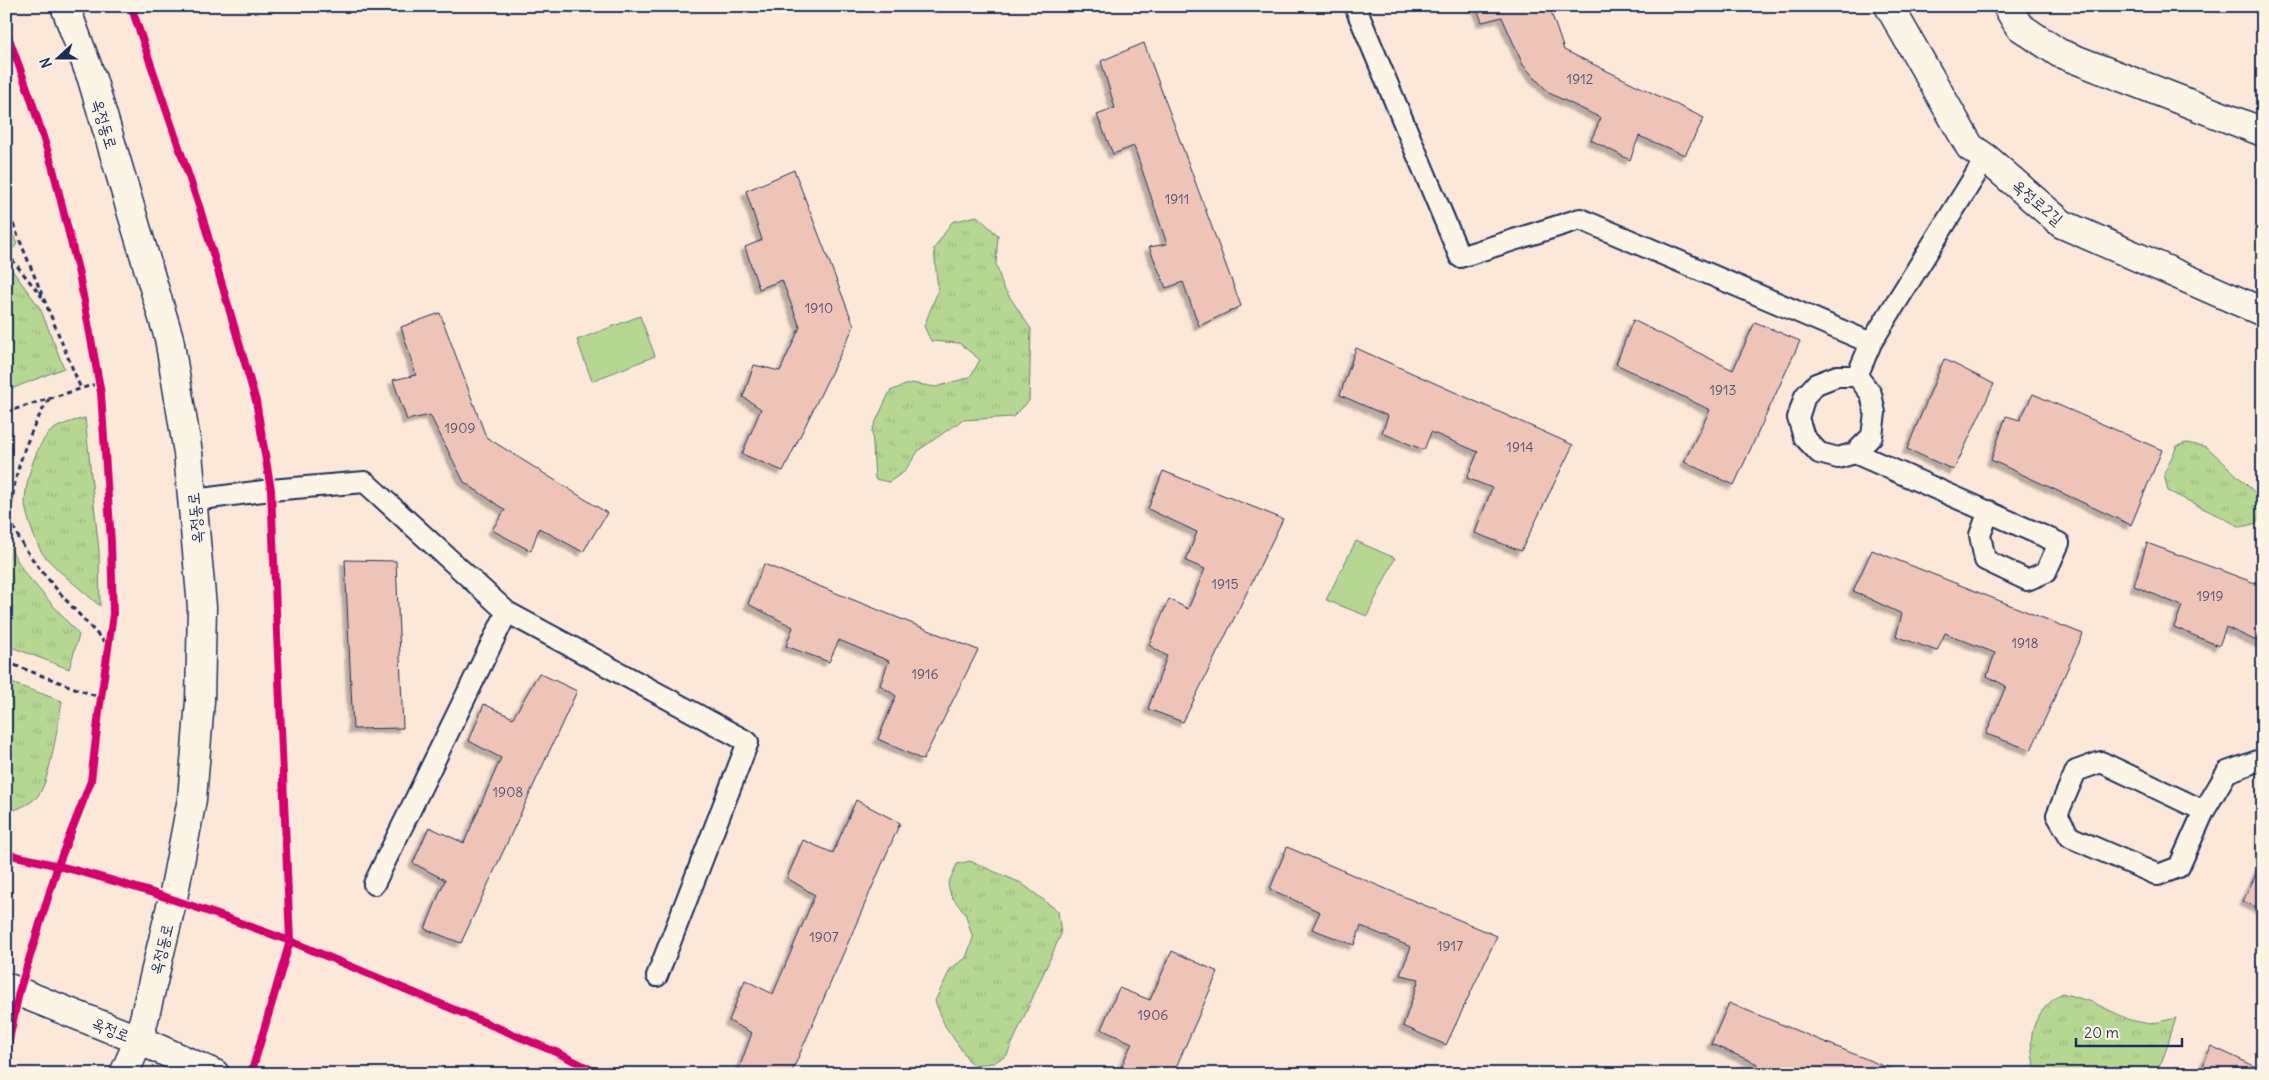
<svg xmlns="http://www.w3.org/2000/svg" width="2269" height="1080" font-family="Delius,'Poor Story',sans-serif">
<defs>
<pattern id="grass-tufts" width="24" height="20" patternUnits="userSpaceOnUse" patternTransform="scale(1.25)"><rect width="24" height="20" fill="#b5d792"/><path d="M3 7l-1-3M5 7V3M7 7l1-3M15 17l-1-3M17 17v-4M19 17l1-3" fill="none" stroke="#9bb980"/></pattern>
<filter id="shadow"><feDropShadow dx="-4.5" dy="4.5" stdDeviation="1" flood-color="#0004"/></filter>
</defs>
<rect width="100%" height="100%" fill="#fbe8d9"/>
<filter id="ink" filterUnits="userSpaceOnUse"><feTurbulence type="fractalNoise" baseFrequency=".02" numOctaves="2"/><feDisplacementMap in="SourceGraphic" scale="10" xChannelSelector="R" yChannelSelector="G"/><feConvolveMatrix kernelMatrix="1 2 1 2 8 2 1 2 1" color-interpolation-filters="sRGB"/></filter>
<g filter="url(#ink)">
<path fill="url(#grass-tufts)" stroke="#688378" d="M 977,216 L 998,235 L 996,264 L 1003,287 L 1031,329 L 1029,401 L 1013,417 L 962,420 L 919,450 L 904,472 L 889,482 L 875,479 L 872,430 L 890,391 L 911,383 L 936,387 L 970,377 L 980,360 L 959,343 L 931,341 L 924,326 L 938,291 L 934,249 L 952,222 Z
M 6,219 L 17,244 L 12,250 L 6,242 Z
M 6,262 L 40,308 L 64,368 L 6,391 Z
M 85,418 L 99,551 L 100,606 C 81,589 59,573 43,554 C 36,545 26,515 25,504 C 25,483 35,446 50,432 C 59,424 74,421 85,418 Z
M 2186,443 L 2207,447 L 2263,500 L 2257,523 L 2241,527 L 2168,491 L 2164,474 L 2177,446 Z
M 6,541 L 24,572 L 79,635 L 69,669 L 6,645 Z
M 6,681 L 62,701 C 58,722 50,783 37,797 C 29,805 16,809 6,814 Z
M 970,861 L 1021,883 L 1058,911 L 1061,934 L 1007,1055 L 993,1063 L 972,1065 L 945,1026 L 935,1001 L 951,968 L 966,958 L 973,938 L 965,913 L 951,896 L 948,884 L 957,864 Z
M 2062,993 L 2092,1002 L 2130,1020 L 2150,1024 L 2176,1018 L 2162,1062 L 2153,1074 L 2047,1074 L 2035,1068 C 2026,1034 2033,1013 2062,993 Z"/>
<path fill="#b5d792" stroke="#688378" d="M 640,316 L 655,356 L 592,381 L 577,340 Z
M 1356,541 L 1395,558 L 1367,616 L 1326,600 Z"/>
<path fill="#efc4b8" stroke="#1b2f5e" filter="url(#shadow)" d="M 1476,6 L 1549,6 L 1564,50 L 1704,118 L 1685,155 L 1639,136 L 1630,160 L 1591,140 L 1601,118 L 1549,93 L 1523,65 L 1502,17 L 1482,22 Z
M 1144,43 L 1241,306 L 1199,326 L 1183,282 L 1166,288 L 1149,247 L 1167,244 L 1134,146 L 1113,154 L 1097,115 L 1115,108 L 1101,61 Z
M 794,170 L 854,326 L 783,471 L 742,454 L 761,409 L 743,397 L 754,365 L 780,371 L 800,327 L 782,280 L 759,289 L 745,247 L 762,240 L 746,191 Z
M 440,313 L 486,437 L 607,513 L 583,552 L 539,528 L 531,551 L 492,530 L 505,510 L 464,482 L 430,415 L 407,420 L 393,380 L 416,375 L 401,327 Z
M 1633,320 L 1733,370 L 1755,322 L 1800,341 L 1734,485 L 1684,462 L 1710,410 L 1616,364 Z
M 1356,348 L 1573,445 L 1521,551 L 1475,533 L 1492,488 L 1467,478 L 1478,452 L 1431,432 L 1424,450 L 1382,433 L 1388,416 L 1340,395 Z
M 1944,359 L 1994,384 L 1954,470 L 1907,449 Z
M 2033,394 L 2162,450 L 2131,525 L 1991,460 L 2006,416 L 2020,420 Z
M 1163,471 L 1283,519 L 1183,722 L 1148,709 L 1167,656 L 1149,645 L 1169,599 L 1188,609 L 1205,569 L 1186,561 L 1197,532 L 1148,509 Z
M 2147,543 L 2263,586 L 2263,644 L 2226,627 L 2219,646 L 2174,627 L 2182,606 L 2134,586 Z
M 1872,550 L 2083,634 L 2031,750 L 1986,734 L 2006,686 L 1987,676 L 1995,653 L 1945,633 L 1937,651 L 1896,636 L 1902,614 L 1853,591 Z
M 345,560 L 396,561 L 403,728 L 353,729 Z
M 764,564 L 978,650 L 923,760 L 878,739 L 896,696 L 880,685 L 889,661 L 839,640 L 829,662 L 786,646 L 793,627 L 748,604 Z
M 539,673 L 577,691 L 461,943 L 425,929 L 445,880 L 413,863 L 429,827 L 464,843 L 501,758 L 469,741 L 484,704 L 513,718 Z
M 856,800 L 900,823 L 791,1074 L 737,1074 L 752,1033 L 729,1021 L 745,980 L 773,994 L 815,895 L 787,878 L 803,840 L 833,853 Z
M 1287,847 L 1497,936 L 1446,1045 L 1403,1026 L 1419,979 L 1400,975 L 1411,947 L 1361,926 L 1354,945 L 1312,929 L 1320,912 L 1270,889 Z
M 2263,860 L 2263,910 L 2243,901 Z
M 1172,951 L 1218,972 L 1173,1074 L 1118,1074 L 1132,1043 L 1101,1029 L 1119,988 L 1150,1000 Z
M 1729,1003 L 1903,1074 L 1756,1074 L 1758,1064 L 1711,1044 Z
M 2211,1046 L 2263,1070 L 2263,1074 L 2200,1074 Z"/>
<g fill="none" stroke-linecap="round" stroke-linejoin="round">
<defs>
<path id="service" d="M 1357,11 L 1460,257 L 1580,219 L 1871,343 L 1986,158
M 1857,376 L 1837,376 L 1816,384 L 1805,396 L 1798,418 L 1804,437 L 1819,453 L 1838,458 L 1855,453 L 1872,436 L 1875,413 L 1871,394 L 1857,376 L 1871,343
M 1855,453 L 2059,543 L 2046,572 L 2027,580 L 1985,560 L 1980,535 L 1989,511
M 194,500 L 271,490 L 365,482 L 507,612 L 748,742 L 657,976
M 2101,762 L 2204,811 L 2179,867 L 2158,875 L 2070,837 L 2057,815 L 2076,771 Z
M 2204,811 L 2227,772 L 2263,759
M 374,884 L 507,612"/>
<path id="minor" d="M 1889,6 L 1970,147 L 1986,158 L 2062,224 L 2263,312
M 2007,6 L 2019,26 L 2059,53 L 2263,132"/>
<path id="tertiary" d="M 65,6 L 92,79 L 169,338 L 188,453 L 202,607 L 200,701 L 192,799 L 173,898 L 139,1040 L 124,1074"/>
<path id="secondary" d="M 6,987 L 139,1040 L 215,1074"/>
</defs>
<use href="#service" stroke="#1b2f5e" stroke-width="24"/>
<use href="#minor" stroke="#1b2f5e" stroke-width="31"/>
<use href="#tertiary" stroke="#1b2f5e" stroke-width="31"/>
<use href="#secondary" stroke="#1b2f5e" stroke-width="31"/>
<path stroke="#1b2f5e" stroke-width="3" stroke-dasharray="5 4" stroke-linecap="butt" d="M 6,207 L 81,389
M 6,252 L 42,297
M 49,399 C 30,430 16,465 12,502 C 12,506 10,512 11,517 C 15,550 84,619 108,646
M 6,412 L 99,383
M 6,662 L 101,698"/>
<use href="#service" stroke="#fcf5e5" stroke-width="20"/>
<use href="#minor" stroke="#fcf5e5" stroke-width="28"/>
<use href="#tertiary" stroke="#fcf5e5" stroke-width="28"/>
<use href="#secondary" stroke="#fcf5e5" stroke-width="28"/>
<defs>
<path id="cycleway" d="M 131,6 L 200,209 L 256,401 L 271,490 L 290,941 L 558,1053 L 600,1074
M 6,30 L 31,99 L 52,165 L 79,274 L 101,393 L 111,542 L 113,614 L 99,712 L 91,781 L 58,865 L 19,992 L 6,1055
M 6,854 C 105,874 195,906 290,941 L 251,1074"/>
</defs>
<use href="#cycleway" stroke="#fcf5e5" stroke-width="11"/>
<use href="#cycleway" stroke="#d6006c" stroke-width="8"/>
</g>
</g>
<g text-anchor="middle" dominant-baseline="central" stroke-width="4" stroke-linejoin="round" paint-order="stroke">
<g font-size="14" fill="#505474">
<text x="1580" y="79">1912</text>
<text x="1177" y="199">1911</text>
<text x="819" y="308">1910</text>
<text x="1723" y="390">1913</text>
<text x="460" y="428">1909</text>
<text x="1520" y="447">1914</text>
<text x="1225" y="584">1915</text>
<text x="2210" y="596">1919</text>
<text x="2025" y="643">1918</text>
<text x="925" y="674">1916</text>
<text x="508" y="792">1908</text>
<text x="824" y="937">1907</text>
<text x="1450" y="946">1917</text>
<text x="1153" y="1015">1906</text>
</g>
<g font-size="16" fill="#1b2f5e" stroke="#fcf5e5">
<text transform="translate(105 124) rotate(73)">옥정동로</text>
<text transform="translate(2038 202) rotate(40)">옥정로2길</text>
<text transform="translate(195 518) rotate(-95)">옥정동로</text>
<text transform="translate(161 949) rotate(-76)">옥정동로</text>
<text transform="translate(111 1029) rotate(22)">옥정로</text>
</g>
</g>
<rect width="2269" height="1080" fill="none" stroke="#fcf5e5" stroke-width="25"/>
<rect x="12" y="12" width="2244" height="1055" fill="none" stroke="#1b2f5e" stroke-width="2" filter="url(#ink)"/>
<g transform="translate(58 58) rotate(249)" stroke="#fcf5e5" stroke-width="4" paint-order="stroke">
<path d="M0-4L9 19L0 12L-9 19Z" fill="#1b2f5e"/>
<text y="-8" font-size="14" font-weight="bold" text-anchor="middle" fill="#1b2f5e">N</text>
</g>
<path d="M2076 1038v8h106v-8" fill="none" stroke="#1b2f5e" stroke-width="2.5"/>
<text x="2084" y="1038" font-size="15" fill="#1b2f5e" stroke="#fcf5e5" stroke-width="4" paint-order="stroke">20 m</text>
</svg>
